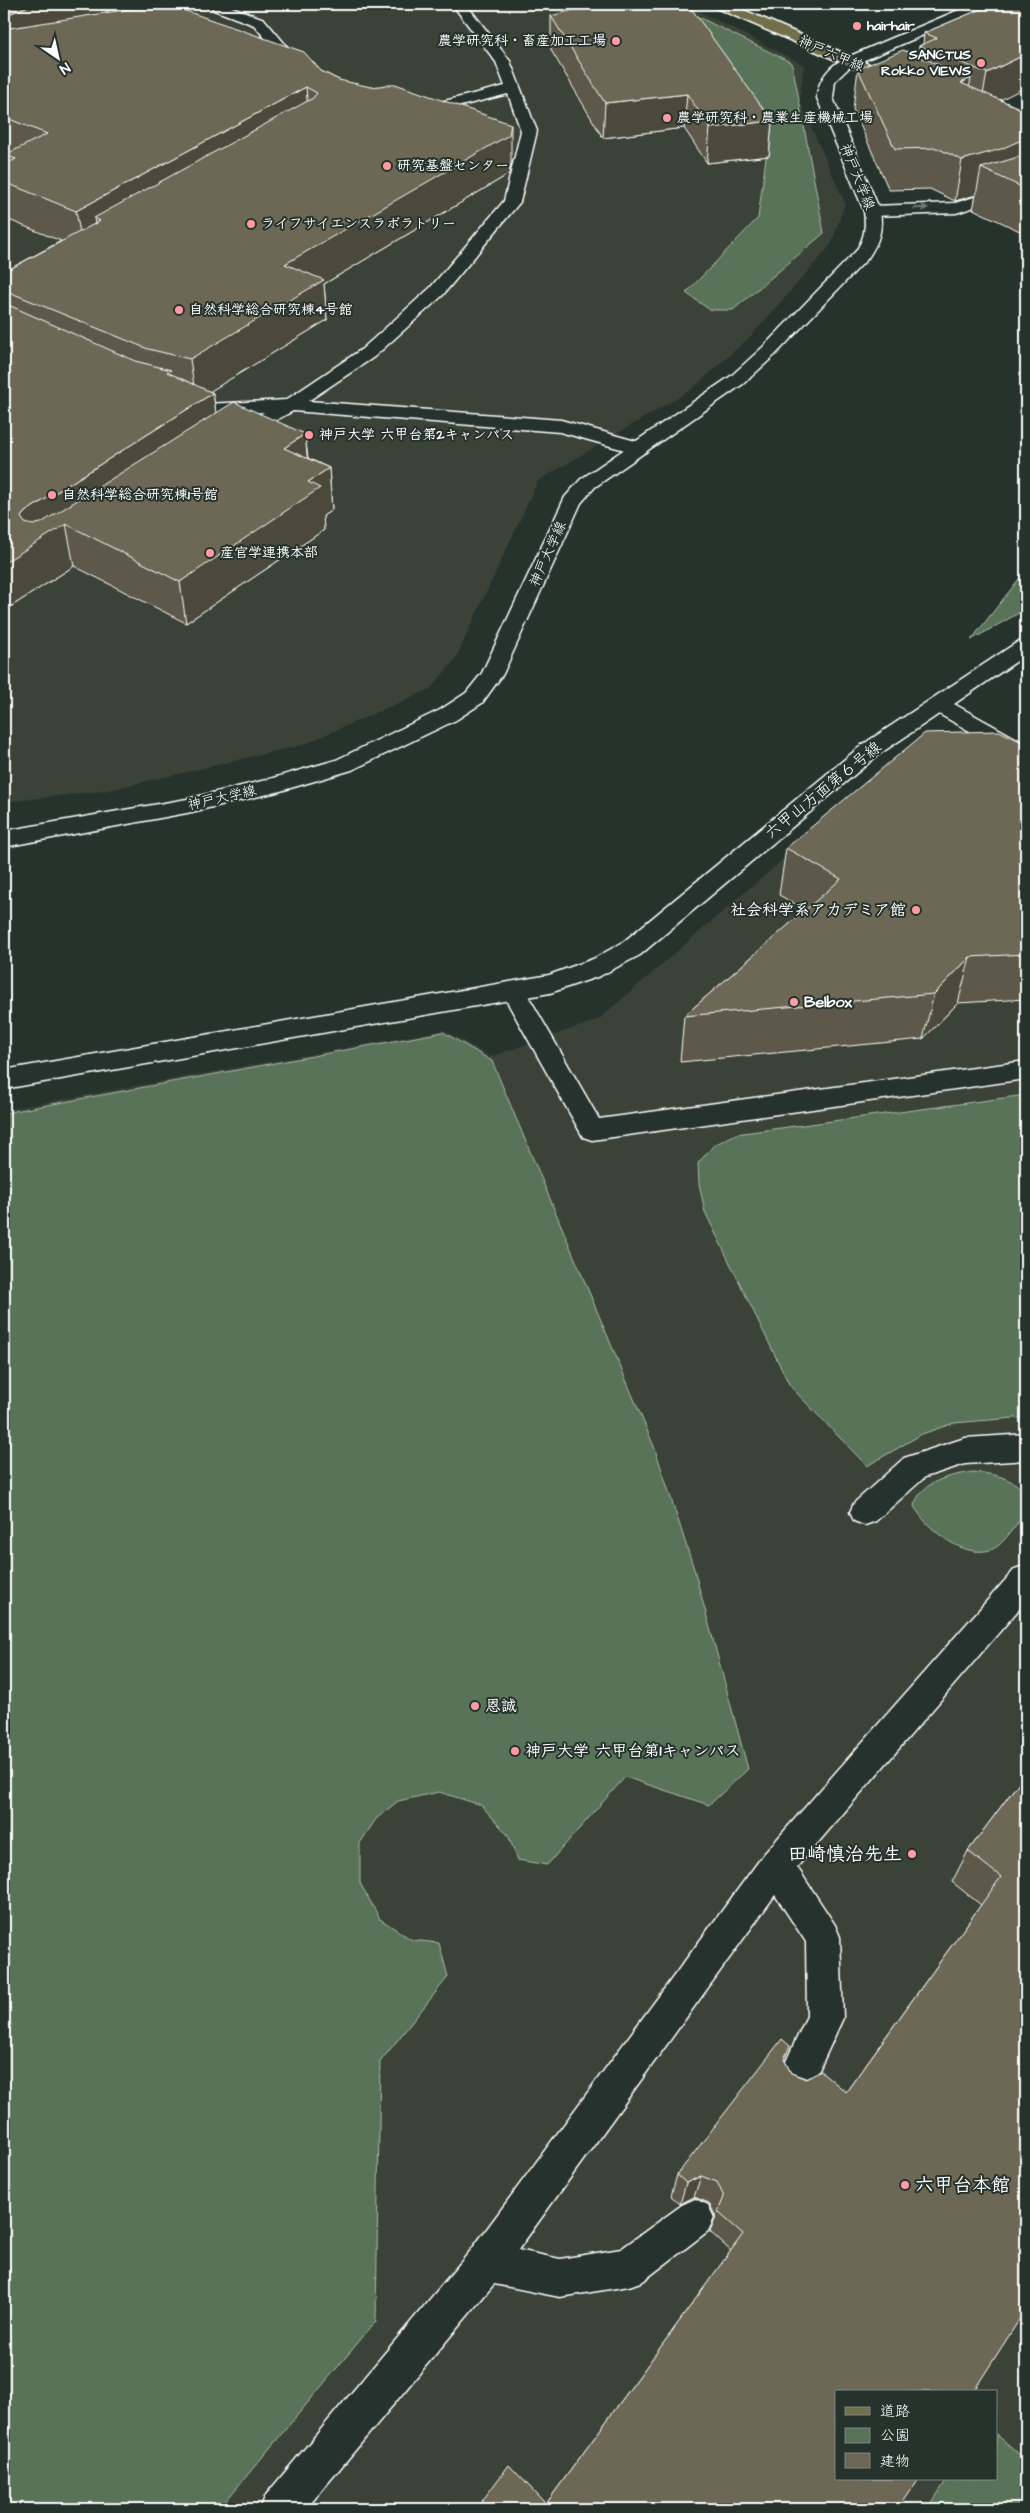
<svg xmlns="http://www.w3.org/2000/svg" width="1030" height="2513" font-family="'Architects Daughter','Klee One',sans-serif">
<rect width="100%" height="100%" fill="#26332d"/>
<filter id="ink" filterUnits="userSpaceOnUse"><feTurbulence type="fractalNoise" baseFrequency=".02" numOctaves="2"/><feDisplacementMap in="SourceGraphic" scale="10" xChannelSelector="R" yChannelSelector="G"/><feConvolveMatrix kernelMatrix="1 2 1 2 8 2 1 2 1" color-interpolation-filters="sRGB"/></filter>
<g filter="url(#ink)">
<path fill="#3b4339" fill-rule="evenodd" d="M 4,4 L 685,4 L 804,65 L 799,100 L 845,203 L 831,245 L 751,336 L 692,389 L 538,481 L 455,660 L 430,689 L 302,745 L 109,790 L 4,802 Z
M 903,755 L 1026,783 L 1026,2509 L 4,2509 L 4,1110 L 444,1030 L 490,1057 L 598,1020 ZM 836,2392 L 996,2392 L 996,2479 L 836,2479 Z"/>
<path fill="#597359" stroke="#acb9ac" d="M 672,4 L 792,63 L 824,233 L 733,310 L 710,310 L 686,293 L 758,218 L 767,150 Z
M 1026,570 L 1026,609 L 971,640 Z
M 443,1032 L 492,1061 L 655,1449 L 694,1569 L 748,1769 L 709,1805 L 625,1777 L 547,1865 L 518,1860 L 508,1835 L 481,1805 L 439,1792 L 398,1801 L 376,1819 L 360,1843 L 360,1883 L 380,1919 L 412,1940 L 439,1943 L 448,1977 L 380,2062 L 376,2321 L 219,2509 L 4,2509 L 4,1113 Z
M 1026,1095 L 1026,1417 L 954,1423 L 922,1434 L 867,1466 L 790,1386 L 705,1212 L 699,1184 L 698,1163 L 714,1145 L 736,1134 Z
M 973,1472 C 994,1474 1011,1477 1026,1493 C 1026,1512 1024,1516 1012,1530 C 1005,1539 998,1550 985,1551 C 959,1555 926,1528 914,1506 C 922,1480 949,1476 973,1472 Z
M 996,2434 L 1026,2460 L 1026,2509 L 928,2509 L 947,2479 L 996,2479 Z"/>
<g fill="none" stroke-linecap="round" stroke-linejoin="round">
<defs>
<path id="service" d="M 214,4 L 224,4 L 264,19 L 305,68 L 307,71 L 305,74 L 295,74 L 254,25 L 214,10 L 212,7 Z
M 452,4 L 466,4 L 510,61 L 537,131 L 520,202 L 442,296 L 374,357 L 308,401 L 561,420 L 646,444 L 648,448 L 646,452 L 639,454 L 560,432 L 293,411 L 235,442 L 228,440 L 226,436 L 228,432 L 264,412 L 206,416 L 171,407 L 169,403 L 171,399 L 178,397 L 206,404 L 286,400 L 362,349 L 430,288 L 504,201 L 521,131 L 508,94 L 417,117 L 409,112 L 412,109 L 505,86 L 496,62 Z
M 1026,176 L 1026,187 L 1006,197 L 956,213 L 872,216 L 864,211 L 872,206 L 955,203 L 994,191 Z
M 513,982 L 522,985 L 599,1119 L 1026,1061 L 1026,1079 L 592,1140 L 583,1137 L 501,991 L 504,985 Z
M 1026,1434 L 1026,1460 L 965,1464 L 925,1477 L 876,1521 L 865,1525 L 854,1521 L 850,1512 L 854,1503 L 904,1458 L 965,1438 Z
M 1026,1565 L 1026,1601 L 797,1867 L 835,1925 L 840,1937 L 843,2018 L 807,2096 L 794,2101 L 781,2096 L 776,2083 L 807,2016 L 806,1942 L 775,1895 L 518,2250 L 560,2259 L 621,2249 L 682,2205 L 695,2199 L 708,2205 L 714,2218 L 708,2231 L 643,2281 L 629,2286 L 560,2297 L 494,2284 L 306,2509 L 260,2509 L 266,2495 L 472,2249 L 764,1854 L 1015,1569 Z"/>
<path id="minor" d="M 973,4 L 991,4 L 989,7 L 853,65 L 848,66 L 841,62 L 843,59 Z"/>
<path id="tertiary" d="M 848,58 L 855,62 L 835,81 L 833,98 L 880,211 C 883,231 879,241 868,258 L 775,355 L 743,384 L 595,487 L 581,503 L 503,674 L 482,703 L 456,720 L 352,770 L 277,792 L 187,813 L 4,847 L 4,831 L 187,799 L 266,780 L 336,760 L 440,710 L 466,693 L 482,673 L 565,497 L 581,479 L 731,376 L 763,347 L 856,251 C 865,237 866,227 864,211 L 817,98 C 817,81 831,62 848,58 Z
M 1026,640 L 1026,655 L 954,704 L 1026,744 L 1026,760 L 1018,758 L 939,714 L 878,755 L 640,955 L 600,976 L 550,993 L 4,1089 L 4,1070 L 549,975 L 593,959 L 622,943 L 862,745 L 1019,641 Z"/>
<path id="primary" d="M 712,4 L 730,4 L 901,78 L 903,81 L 901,84 L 891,84 L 714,7 Z"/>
</defs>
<use href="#service" stroke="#fff" stroke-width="3"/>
<use href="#minor" stroke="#fff" stroke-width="3"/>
<use href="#tertiary" stroke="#fff" stroke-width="3"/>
<use href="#primary" stroke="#fff" stroke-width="3"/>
<use href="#service" fill="#26332d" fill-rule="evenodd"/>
<use href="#minor" fill="#26332d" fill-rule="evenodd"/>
<use href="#tertiary" fill="#26332d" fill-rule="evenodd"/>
<use href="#primary" fill="#726f4a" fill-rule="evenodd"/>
</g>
<path fill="#5d5948" stroke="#fff" d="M 4,4 L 123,4 L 102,13 L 321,71 L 339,80 L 511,163 L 509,174 L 324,284 L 327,320 L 210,391 L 213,393 L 216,413 L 305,434 L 308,458 L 329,468 L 332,510 L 323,516 L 324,530 L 186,623 L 74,566 L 4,611 L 4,272 L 61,241 L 4,218 L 4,182 L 7,163 L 5,155 L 6,154 L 4,153 Z
M 754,4 L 782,4 L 760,10 Z
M 993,4 L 1001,100 L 1026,111 L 1026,234 L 973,209 L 976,195 L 955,201 L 930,189 L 889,190 L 853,109 L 858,69 L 918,56 L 919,46 L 923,44 L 924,33 Z
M 551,16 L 772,121 L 769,156 L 707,163 L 684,128 L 603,138 L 551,50 Z
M 1026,744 L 1026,999 L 958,1003 L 923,1039 L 680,1062 L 684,1016 L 806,910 L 779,895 L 786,848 Z
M 1026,1773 L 1026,2309 L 546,2504 L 731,2251 L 710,2232 L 716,2217 L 709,2203 L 694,2197 L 680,2204 L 671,2196 L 677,2175 L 784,2059 L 791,2073 L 846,2092 L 981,1905 L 952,1882 L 968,1851 Z"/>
<path fill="#4c483b" stroke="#fff" d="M 33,4 L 123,4 L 6,56 L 4,46 L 4,16 Z
M 760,4 L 782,4 L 760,10 Z
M 1026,54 L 1026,87 L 980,110 L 987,73 Z
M 971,78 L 964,118 L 961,83 Z
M 306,87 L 309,125 L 100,221 L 94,218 L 98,242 L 83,250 L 76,211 Z
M 687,94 L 684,128 L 603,138 L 605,103 Z
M 772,121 L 769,156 L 707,163 L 710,128 Z
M 511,124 L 511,163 L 509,174 L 324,284 L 327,320 L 196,400 L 190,359 L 285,264 Z
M 1026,138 L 1026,175 L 981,168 L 976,195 L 955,201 L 962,160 Z
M 213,393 L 219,434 L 66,524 L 74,566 L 4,611 L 4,563 L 21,517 L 25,512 Z
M 305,434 L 309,475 L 284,448 Z
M 329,468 L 332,510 L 323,516 L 324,530 L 186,623 L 180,582 L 308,482 Z
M 970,957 L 958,1003 L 923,1039 L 934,994 Z
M 701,2176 L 694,2197 L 680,2204 L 686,2183 Z"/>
<path fill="#6c6754" stroke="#fff" d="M 4,4 L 33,4 L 4,16 Z
M 161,4 L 166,4 L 304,52 L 321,71 L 339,80 L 371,87 L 395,84 L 511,124 L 509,135 L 285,264 L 324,280 L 190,359 L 148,349 L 4,290 L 4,272 L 100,221 L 94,218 L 313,98 L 317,93 L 306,87 L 76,211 L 4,182 L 4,165 L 16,159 L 5,155 L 47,134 L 4,117 L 4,29 Z
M 595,4 L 688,4 L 772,121 L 710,128 L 687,94 L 605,103 L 551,16 Z
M 993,4 L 1026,4 L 1026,54 L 987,73 L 919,46 L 937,38 L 924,33 Z
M 903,50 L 971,78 L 961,83 L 1026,111 L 1026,138 L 1001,149 L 962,160 L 937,148 L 895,149 L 858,69 Z
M 1026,152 L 1026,189 L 981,168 L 1015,158 Z
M 4,303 L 135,361 L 171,370 L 167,372 L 213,393 L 25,512 L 21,517 L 25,523 L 33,525 L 41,523 L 234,402 L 305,434 L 284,448 L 329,468 L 308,482 L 320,488 L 180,582 L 66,524 L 4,563 Z
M 999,731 L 1026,744 L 1026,954 L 970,957 L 934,994 L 684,1016 L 841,879 L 786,848 L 925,733 Z
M 1026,1773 L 1026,2309 L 973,2392 L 836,2392 L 836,2479 L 918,2479 L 898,2509 L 476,2509 L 509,2465 L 546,2504 L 743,2234 L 718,2212 L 724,2197 L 717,2182 L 701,2176 L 686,2183 L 677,2175 L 782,2039 L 790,2046 L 784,2059 L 791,2073 L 806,2079 L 821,2071 L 846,2092 L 1001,1877 L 968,1851 Z"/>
<defs><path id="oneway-solid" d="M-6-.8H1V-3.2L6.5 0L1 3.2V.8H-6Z" transform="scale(1.25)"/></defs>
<use fill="#727a76" href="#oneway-solid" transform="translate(921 208) rotate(-2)"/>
</g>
<g fill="#ff9aa2" stroke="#26332d" stroke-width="2">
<circle cx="857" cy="26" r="5"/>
<circle cx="616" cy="41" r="5"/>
<circle cx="981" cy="63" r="5"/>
<circle cx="667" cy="118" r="5"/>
<circle cx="387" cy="166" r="5"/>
<circle cx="251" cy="224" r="5"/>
<circle cx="179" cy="310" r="5"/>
<circle cx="309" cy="435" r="5"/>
<circle cx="52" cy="495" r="5"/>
<circle cx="210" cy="553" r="5"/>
<circle cx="916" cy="910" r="5"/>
<circle cx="794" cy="1002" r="5"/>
<circle cx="475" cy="1706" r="5"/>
<circle cx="515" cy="1751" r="5"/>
<circle cx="912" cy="1854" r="5"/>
<circle cx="905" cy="2185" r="5"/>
</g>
<g text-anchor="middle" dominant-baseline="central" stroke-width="4" stroke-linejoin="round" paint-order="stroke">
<g font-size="14" font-weight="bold" fill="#fff" stroke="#26332d" text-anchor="start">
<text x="867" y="26">hairhair</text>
<text x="606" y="41" text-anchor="end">農学研究科・畜産加工工場</text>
<text x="971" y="55" text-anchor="end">SANCTUS<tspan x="971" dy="16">Rokko VIEWS</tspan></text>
<text x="677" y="118">農学研究科・農業生産機械工場</text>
<text x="397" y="166">研究基盤センター</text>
<text x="261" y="224">ライフサイエンスラボラトリー</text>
<text x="189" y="310">自然科学総合研究棟4号館</text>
<text x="319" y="435">神戸大学 六甲台第2キャンパス</text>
<text x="62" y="495">自然科学総合研究棟1号館</text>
<text x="220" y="553">産官学連携本部</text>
</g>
<g font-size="14" fill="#fff" stroke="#26332d">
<text transform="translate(831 54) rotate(23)">神戸六甲線</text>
<text transform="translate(857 177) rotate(68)">神戸大学線</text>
<text transform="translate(548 554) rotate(-66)">神戸大学線</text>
<text transform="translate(222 798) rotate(-13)">神戸大学線</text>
</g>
<g font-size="16" fill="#fff" stroke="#26332d">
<text transform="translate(823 790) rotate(-39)">六甲山方面第６号線</text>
</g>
<g font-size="16" font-weight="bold" fill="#fff" stroke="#26332d" text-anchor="start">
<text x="906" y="910" text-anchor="end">社会科学系アカデミア館</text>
<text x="804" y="1002">Belbox</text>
<text x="485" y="1706">恩誠</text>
<text x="525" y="1751">神戸大学 六甲台第1キャンパス</text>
</g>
<g font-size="19" font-weight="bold" fill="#fff" stroke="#26332d" text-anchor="end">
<text x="902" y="1854">田崎慎治先生</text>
<text x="915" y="2185" text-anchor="start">六甲台本館</text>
</g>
</g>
<rect width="1030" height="2513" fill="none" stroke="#26332d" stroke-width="20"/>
<rect x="10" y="10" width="1010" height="2493" fill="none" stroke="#fff" stroke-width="2" filter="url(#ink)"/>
<rect x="835" y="2390" width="162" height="90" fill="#26332d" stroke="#7d8581"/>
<rect x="845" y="2407" width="25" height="8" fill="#726f4a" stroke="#7d8581"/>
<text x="880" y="2416" font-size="15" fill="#ffffff">道路</text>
<rect x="845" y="2428" width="25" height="15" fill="#597359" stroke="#7d8581"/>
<text x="880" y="2440" font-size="15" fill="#ffffff">公園</text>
<rect x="845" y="2453" width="25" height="15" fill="#6c6754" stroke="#7d8581"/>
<text x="880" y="2466" font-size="15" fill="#ffffff">建物</text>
<g transform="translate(58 58) rotate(146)" stroke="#26332d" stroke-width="4" paint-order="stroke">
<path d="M0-4L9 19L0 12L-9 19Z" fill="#ffffff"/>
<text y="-8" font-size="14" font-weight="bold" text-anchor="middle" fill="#ffffff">N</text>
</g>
</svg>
